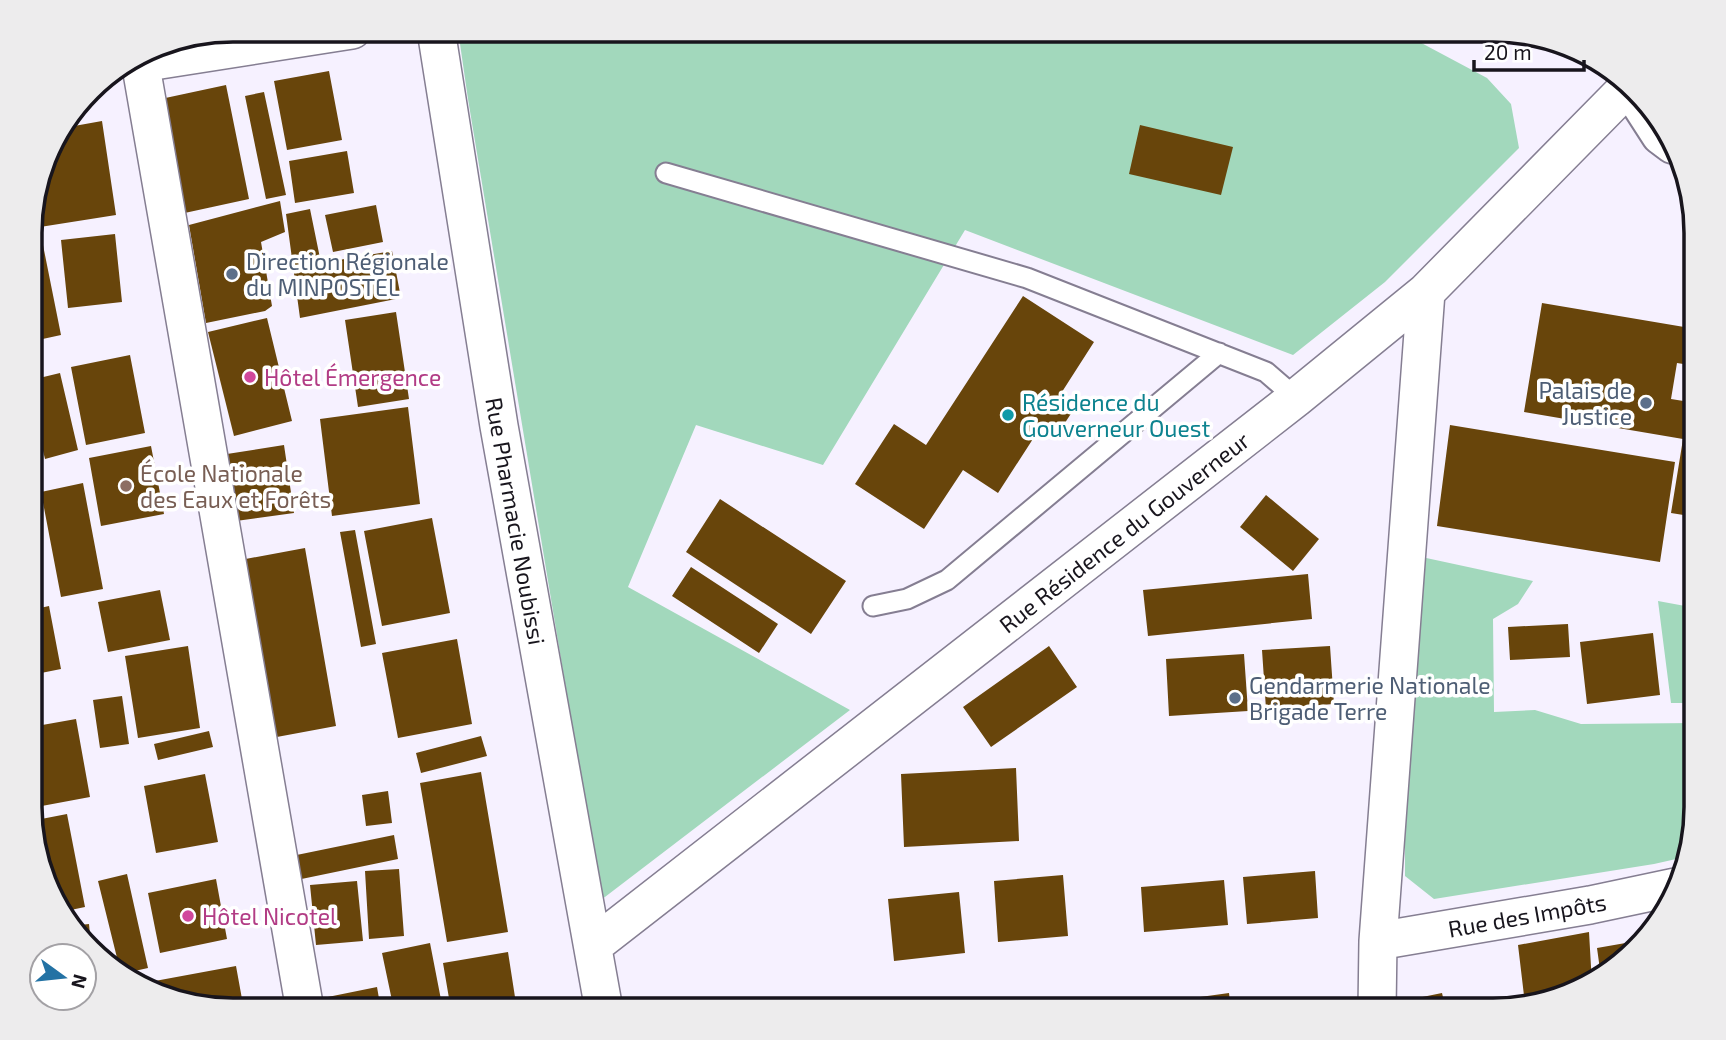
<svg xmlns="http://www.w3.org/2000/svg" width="1726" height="1040" font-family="'Exo 2',sans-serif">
<rect width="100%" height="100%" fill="#f6f1ff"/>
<path fill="#a2d8bc" d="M 458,30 L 1397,30 L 1487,78 L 1511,104 L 1519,148 L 1385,282 L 1293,355 L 965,230 L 823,465 L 696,425 L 628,587 L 850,710 L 601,900 L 468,99 Z
M 1417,556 L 1533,581 L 1518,604 L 1493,619 L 1494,712 L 1535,710 L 1581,724 L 1696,723 L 1696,820 L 1685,857 L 1654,864 L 1434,899 L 1405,876 L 1405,792 Z
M 1658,601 L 1696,608 L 1696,703 L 1671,703 Z"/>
<path fill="#68450b" d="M 329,71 L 342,140 L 287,150 L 274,81 Z
M 226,85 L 249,199 L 180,214 L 156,100 Z
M 264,92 L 286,195 L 266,199 L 245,96 Z
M 102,121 L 116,215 L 40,227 L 35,195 L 51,143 L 63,128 Z
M 1140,125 L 1233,147 L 1221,195 L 1129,174 Z
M 347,151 L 354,193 L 295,203 L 289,161 Z
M 280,201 L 285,232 L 261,242 L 272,306 L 265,311 L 206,323 L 189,225 Z
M 376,205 L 383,242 L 333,252 L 325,215 Z
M 310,209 L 321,263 L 392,251 L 401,298 L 300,318 L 286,214 Z
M 115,234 L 122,302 L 68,308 L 61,240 Z
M 41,235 L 61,335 L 38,340 L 31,310 L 31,237 Z
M 1023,296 L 1094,342 L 1060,395 L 1076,406 L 1055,438 L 1040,428 L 998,493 L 963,470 L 924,529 L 855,484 L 894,424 L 926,445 Z
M 1542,303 L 1696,329 L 1696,366 L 1677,363 L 1671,399 L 1696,403 L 1696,517 L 1671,513 L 1683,439 L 1524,412 Z
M 396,312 L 409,399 L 358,407 L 345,320 Z
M 267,318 L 292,421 L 234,436 L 208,332 Z
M 130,355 L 145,433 L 86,445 L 71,367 Z
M 60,373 L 78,450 L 45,459 L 31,402 L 31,380 Z
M 408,407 L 420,504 L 332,516 L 320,419 Z
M 1450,425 L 1675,462 L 1660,562 L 1437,526 Z
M 284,445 L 294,513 L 236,521 L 227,454 Z
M 151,446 L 164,514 L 101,526 L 89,458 Z
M 83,483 L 103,589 L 61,597 L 41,492 Z
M 1266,495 L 1319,539 L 1293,571 L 1240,527 Z
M 720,499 L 846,581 L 811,634 L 686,552 Z
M 432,518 L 450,613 L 382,626 L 364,531 Z
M 355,530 L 376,644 L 361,647 L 340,532 Z
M 305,548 L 336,726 L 266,739 L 235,561 Z
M 31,554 L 38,578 L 31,580 Z
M 691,567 L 778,624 L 759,653 L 672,596 Z
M 1308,574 L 1312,619 L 1148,636 L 1143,590 Z
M 160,590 L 170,640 L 108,652 L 98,602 Z
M 49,606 L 61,669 L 31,675 L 31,610 Z
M 1568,624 L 1570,657 L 1510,660 L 1508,627 Z
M 1653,633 L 1660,695 L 1587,704 L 1580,642 Z
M 457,639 L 472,724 L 398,738 L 382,653 Z
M 188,646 L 200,728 L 138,738 L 125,656 Z
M 1049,646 L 1077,687 L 991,747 L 963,707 Z
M 1330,646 L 1334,704 L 1266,709 L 1262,650 Z
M 1244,654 L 1248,711 L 1169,716 L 1166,659 Z
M 122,696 L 129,744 L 100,748 L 93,700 Z
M 76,719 L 90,797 L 31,808 L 31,727 Z
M 209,731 L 213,747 L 158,760 L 154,744 Z
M 481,736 L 487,756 L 421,773 L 416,753 Z
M 1016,768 L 1019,841 L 904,847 L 901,774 Z
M 481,772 L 508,932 L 447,942 L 420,783 Z
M 205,774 L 218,842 L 156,853 L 144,786 Z
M 388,791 L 392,823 L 366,826 L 362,795 Z
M 67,814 L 85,907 L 61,912 L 31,833 L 31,821 Z
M 394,835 L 398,859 L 287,882 L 282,858 Z
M 399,869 L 404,936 L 369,939 L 365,871 Z
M 1315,871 L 1318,918 L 1247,924 L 1243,877 Z
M 127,874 L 148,968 L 121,974 L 98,881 Z
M 1063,875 L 1068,936 L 998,942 L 994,881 Z
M 216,879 L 227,939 L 160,953 L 148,893 Z
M 1224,880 L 1228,925 L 1144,932 L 1141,887 Z
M 357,881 L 363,941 L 316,945 L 310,885 Z
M 959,892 L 965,953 L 894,961 L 888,899 Z
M 89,924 L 91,945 L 71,926 Z
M 1589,932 L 1592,984 L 1525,1004 L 1518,945 Z
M 1637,941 L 1601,977 L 1597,948 Z
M 430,943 L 443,1010 L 394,1010 L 382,953 Z
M 508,952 L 517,1010 L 451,1010 L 443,963 Z
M 236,966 L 244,1010 L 233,1010 L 145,987 L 144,983 Z
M 377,987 L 381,1010 L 315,1010 L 313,1000 Z
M 1229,993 L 1231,1010 L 1194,1010 L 1193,998 Z
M 1442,993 L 1446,1010 L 1389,1010 L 1388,1004 Z"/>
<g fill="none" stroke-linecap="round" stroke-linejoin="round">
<defs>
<path id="service" d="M 666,173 L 1027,278 L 1266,372 L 1296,398
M 873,606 L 907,599 L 947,580 L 1219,353"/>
<path id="minor" d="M 436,30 L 499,426 L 604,1010
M 139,55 L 305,1010
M 141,63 L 352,30
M 1378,941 L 1590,905 L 1675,887
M 594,945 L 1296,398 L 1426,292 L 1626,89
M 1377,1010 L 1378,941 L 1426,292"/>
<path id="trunk" d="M 1641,104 L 1661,135 L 1673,144"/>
</defs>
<use href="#service" stroke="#857e92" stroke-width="23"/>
<use href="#minor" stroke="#857e92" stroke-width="40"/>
<use href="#trunk" stroke="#857e92" stroke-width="42"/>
<use href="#service" stroke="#fff" stroke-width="19"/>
<use href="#minor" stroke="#fff" stroke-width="37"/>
<use href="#trunk" stroke="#fff" stroke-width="38"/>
</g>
<g fill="#5c6f8a" stroke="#fff" stroke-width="2.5">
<circle cx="232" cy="274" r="7"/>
<circle cx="1646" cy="403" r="7"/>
<circle cx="1235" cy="698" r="7"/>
</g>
<g fill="#d1479c" stroke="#fff" stroke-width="2.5">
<circle cx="250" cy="377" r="7"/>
<circle cx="188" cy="916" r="7"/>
</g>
<circle fill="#0f9aa8" stroke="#fff" stroke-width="2.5" cx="1008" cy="415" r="7"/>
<circle fill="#8d6e63" stroke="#fff" stroke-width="2.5" cx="126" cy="486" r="7"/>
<g text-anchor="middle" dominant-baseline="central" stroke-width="7" stroke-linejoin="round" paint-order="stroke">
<g font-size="23" fill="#4e5e75" stroke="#fff" text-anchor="start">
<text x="246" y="261">Direction Régionale<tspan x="246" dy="26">du MINPOSTEL</tspan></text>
<text x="1632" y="390" text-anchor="end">Palais de<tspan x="1632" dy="26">Justice</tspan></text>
<text x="1249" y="685">Gendarmerie Nationale<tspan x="1249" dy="26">Brigade Terre</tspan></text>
</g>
<g font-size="23" fill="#b23c85" stroke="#fff" text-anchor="start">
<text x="264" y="377">Hôtel Émergence</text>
<text x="202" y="916">Hôtel Nicotel</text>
</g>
<g font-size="23" fill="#0d838f" stroke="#fff" text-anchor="start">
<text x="1022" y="402">Résidence du<tspan x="1022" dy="26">Gouverneur Ouest</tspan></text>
</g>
<g font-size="23" fill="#785e54" stroke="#fff" text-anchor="start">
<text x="140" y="473">École Nationale<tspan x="140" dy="26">des Eaux et Forêts</tspan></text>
</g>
<g font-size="23" fill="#18151d" stroke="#fff">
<text transform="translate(516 521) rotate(80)">Rue Pharmacie Noubissi</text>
<text transform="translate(1124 532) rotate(-38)">Rue Résidence du Gouverneur</text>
<text transform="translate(1527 915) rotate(-10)">Rue des Impôts</text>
</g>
</g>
<path d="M0 0H1726V1040H0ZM233 42H1493A191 191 0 0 1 1684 233V807A191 191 0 0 1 1493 998H233A191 191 0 0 1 42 807V233A191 191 0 0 1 233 42Z" fill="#edeced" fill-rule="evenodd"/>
<path fill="none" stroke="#18151d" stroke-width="3.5" d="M233 42H1493A191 191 0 0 1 1684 233V807A191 191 0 0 1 1493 998H233A191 191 0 0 1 42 807V233A191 191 0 0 1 233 42Z"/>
<g transform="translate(63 977) rotate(105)"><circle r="33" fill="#ffffff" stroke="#a3a1a5" stroke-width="2"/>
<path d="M0-5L12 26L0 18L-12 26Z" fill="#2372a4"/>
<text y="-10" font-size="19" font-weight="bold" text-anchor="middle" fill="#18151d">N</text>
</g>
<path d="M1474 60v10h110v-10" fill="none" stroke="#18151d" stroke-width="3.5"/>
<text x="1484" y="60" font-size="21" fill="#18151d" stroke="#ffffff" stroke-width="5" paint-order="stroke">20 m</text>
</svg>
